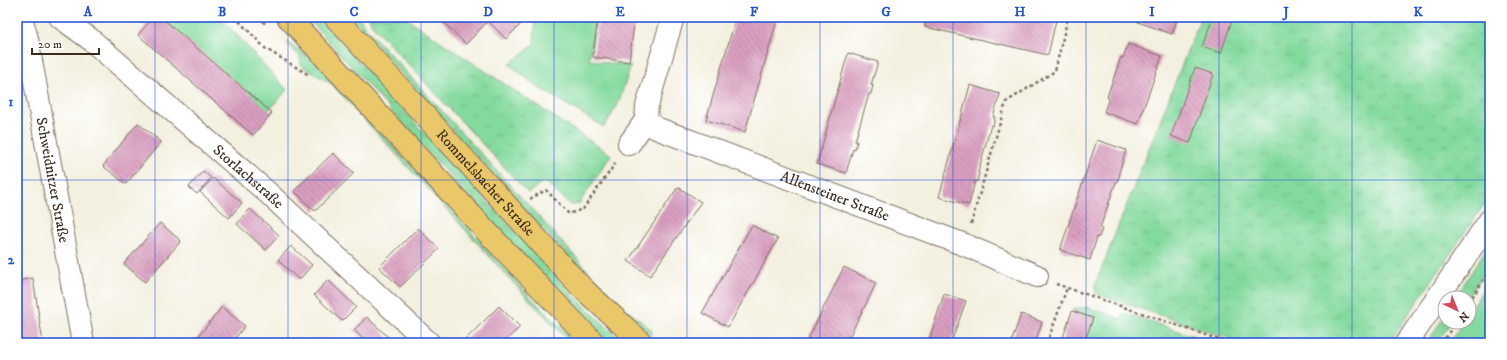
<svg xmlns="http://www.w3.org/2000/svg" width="1507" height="360" font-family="'IM FELL DW Pica',serif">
<defs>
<pattern id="grass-tufts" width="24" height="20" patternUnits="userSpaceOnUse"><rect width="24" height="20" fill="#83da9e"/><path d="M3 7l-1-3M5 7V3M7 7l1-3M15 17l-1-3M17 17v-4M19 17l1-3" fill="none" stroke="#72bb88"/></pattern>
<pattern id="building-back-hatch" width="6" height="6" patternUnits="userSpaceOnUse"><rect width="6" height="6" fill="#da9fc1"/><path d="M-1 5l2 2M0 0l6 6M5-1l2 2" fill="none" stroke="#b2829c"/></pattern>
</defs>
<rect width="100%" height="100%" fill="#fff"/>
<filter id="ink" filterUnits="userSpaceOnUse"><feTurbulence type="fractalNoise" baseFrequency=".025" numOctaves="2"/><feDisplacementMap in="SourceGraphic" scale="8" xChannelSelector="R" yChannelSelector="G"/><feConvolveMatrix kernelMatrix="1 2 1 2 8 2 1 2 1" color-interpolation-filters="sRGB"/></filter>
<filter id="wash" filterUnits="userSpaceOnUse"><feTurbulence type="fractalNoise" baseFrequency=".012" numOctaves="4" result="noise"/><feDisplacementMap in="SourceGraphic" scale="16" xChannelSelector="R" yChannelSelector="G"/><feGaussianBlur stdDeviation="0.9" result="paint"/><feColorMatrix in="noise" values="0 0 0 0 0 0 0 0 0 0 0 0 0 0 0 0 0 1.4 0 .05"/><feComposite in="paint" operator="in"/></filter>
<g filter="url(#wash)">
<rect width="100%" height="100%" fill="#f3f0df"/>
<path fill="url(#grass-tufts)" stroke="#5f825e" d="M 315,17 L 318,17 L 574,296 L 624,343 L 610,343 L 567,302 L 494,225 L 312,23 L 313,18 Z
M 352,17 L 359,17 L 365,27 L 593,276 L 628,311 L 652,330 L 651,335 L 589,280 L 362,30 Z
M 369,17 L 404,17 L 611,155 L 579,204 L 571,205 L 544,181 L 528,193 L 372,25 Z
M 1201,17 L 1490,17 L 1490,196 L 1389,343 L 1249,343 L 1231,339 L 1100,295 L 1096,292 L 1095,285 Z
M 287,41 L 315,61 L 333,80 L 523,289 L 576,343 L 571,343 L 521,291 L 332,84 L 303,67 L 301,64 L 300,57 L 287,43 Z
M 1490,243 L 1490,263 L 1467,298 L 1455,298 Z
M 1087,307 L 1122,319 L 1124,313 L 1215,343 L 1086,343 L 1094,318 L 1072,310 Z
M 1445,315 L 1445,322 L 1451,322 L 1437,343 L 1427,343 Z"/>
<path fill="#83da9e" stroke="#5f825e" d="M 136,17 L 220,17 L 287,90 L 258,122 Z
M 535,17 L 596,17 L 589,60 L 631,66 L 617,106 L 604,127 L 536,86 L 509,64 L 534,45 Z
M 1490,279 L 1490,343 L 1449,343 L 1463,322 L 1469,322 L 1469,312 Z"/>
<g id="blocks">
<path fill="url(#building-back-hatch)" d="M 153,17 L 161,17 L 272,113 L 253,135 L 138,35 Z
M 438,17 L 528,17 L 506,39 L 488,21 L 466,44 Z
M 598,17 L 635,17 L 629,62 L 593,57 Z
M 736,17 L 778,17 L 745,132 L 706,120 Z
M 927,17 L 1041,17 L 1056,20 L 1048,55 L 925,27 Z
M 1140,17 L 1178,17 L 1172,34 L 1138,22 Z
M 1213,17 L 1233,17 L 1221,53 L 1202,47 Z
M 1128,44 L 1162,56 L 1138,124 L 1104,112 L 1109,98 L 1107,97 L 1121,57 L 1123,58 Z
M 848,53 L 878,62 L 871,85 L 873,85 L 871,94 L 869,94 L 855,141 L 857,141 L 855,150 L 853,149 L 846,173 L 817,164 Z
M 1195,68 L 1213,74 L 1190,143 L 1171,136 Z
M 970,85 L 1000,94 L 993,117 L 995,117 L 993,126 L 991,125 L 978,173 L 979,173 L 977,182 L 975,181 L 969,205 L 939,197 Z
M 138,123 L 161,142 L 126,184 L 103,166 Z
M 1097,140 L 1126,150 L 1119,173 L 1120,174 L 1117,182 L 1116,182 L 1100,228 L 1102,229 L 1099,237 L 1097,237 L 1090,260 L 1060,250 Z
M 333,153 L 354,173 L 315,211 L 294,191 Z
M 203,171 L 211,178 L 197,194 L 189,187 Z
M 213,178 L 242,203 L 229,218 L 200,192 Z
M 18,183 L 20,197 L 17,197 L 17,184 Z
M 678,187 L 701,202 L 650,276 L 628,261 Z
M 250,209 L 279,235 L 266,250 L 237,224 Z
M 160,223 L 181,241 L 145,282 L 124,264 Z
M 752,225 L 778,239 L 728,327 L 702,313 Z
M 418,228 L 439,249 L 400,287 L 379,267 Z
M 291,246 L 312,265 L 299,280 L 278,260 Z
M 844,267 L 876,283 L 868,300 L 846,343 L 806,343 Z
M 33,278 L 43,343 L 17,343 L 17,281 Z
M 328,280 L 356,307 L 342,321 L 314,295 Z
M 944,294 L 966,301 L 951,343 L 928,343 Z
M 499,306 L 520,327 L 503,343 L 462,343 Z
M 222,307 L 245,326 L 231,343 L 193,343 Z
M 1072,311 L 1093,318 L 1084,343 L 1061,343 Z
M 1021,314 L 1042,322 L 1035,343 L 1011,343 Z
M 367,317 L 388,337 L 382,343 L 367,343 L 354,330 Z"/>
</g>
</g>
<g filter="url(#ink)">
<use href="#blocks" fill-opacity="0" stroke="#7b6f62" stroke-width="1"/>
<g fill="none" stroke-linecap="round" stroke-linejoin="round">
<defs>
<g id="minor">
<path id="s1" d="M 21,17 L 27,39 L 83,343"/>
<path id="s2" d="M 60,17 L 90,39 L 268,193 L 429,343"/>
<path id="s3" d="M 673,17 L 647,106 L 646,120 L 656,128 L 965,245 L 1037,276"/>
<path d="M 629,144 L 646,120"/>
<path d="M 1407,343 L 1490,220"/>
</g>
<g id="major">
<path d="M 288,17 L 487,232 L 594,343"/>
<path id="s4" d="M 335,17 L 582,288 L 642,343"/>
</g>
</defs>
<use href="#minor" stroke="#7b6f62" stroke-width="24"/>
<use href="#major" stroke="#7b6f62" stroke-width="24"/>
<path stroke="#7b6f62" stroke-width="2.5" stroke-dasharray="3 3" stroke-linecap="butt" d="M 235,17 L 266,49 L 309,75
M 259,17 L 267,26
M 530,199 L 546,190 L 569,214 L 583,209 L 617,161
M 971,224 L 1006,102 L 1055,71 L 1068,17
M 1056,284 L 1229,343
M 1469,302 L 1490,270
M 699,342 L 699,343
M 1047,343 L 1067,288
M 1442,343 L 1456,322"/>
<use href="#minor" stroke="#fff" stroke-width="22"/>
<use href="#major" stroke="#eac769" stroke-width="22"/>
</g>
</g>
<path fill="none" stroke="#1d4ed8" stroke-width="1" stroke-opacity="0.55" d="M 155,17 L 155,343M 288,17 L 288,343M 421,17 L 421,343M 554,17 L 554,343M 687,17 L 687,343M 820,17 L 820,343M 953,17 L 953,343M 1086,17 L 1086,343M 1219,17 L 1219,343M 1352,17 L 1352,343M 17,180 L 1490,180"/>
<g text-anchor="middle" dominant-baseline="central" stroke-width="4" stroke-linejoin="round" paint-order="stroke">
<g font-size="15" fill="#3b2a1e" stroke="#fff">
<text stroke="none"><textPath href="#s2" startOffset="247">Storlachstraße</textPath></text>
<text stroke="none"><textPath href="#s1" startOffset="166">Schweidnitzer Straße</textPath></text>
<text stroke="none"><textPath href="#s4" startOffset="224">Rommelsbacher Straße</textPath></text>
<text stroke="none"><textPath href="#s3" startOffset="311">Allensteiner Straße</textPath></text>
</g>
</g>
<rect width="1507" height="360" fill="none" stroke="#fff" stroke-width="44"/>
<g transform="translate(1457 310) rotate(137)"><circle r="19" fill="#ffffff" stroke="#b1aaa5"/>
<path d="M0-3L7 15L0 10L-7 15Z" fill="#d1495b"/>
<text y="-6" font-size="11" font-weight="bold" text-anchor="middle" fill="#3b2a1e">N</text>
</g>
<path d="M32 48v6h67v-6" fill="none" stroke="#3b2a1e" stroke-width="2"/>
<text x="38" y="48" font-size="12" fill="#3b2a1e" stroke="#ffffff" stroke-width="3" paint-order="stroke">20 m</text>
<rect x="22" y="22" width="1463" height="316" fill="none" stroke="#1d4ed8" stroke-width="1.5"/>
<g font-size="13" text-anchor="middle" font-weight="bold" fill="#1d4ed8">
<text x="88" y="16">A</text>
<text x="222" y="16">B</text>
<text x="354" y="16">C</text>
<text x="488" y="16">D</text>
<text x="620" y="16">E</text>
<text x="754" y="16">F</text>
<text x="886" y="16">G</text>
<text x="1020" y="16">H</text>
<text x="1152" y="16">I</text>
<text x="1286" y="16">J</text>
<text x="1418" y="16">K</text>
<text x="11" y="106">1</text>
<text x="11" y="264">2</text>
</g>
</svg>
